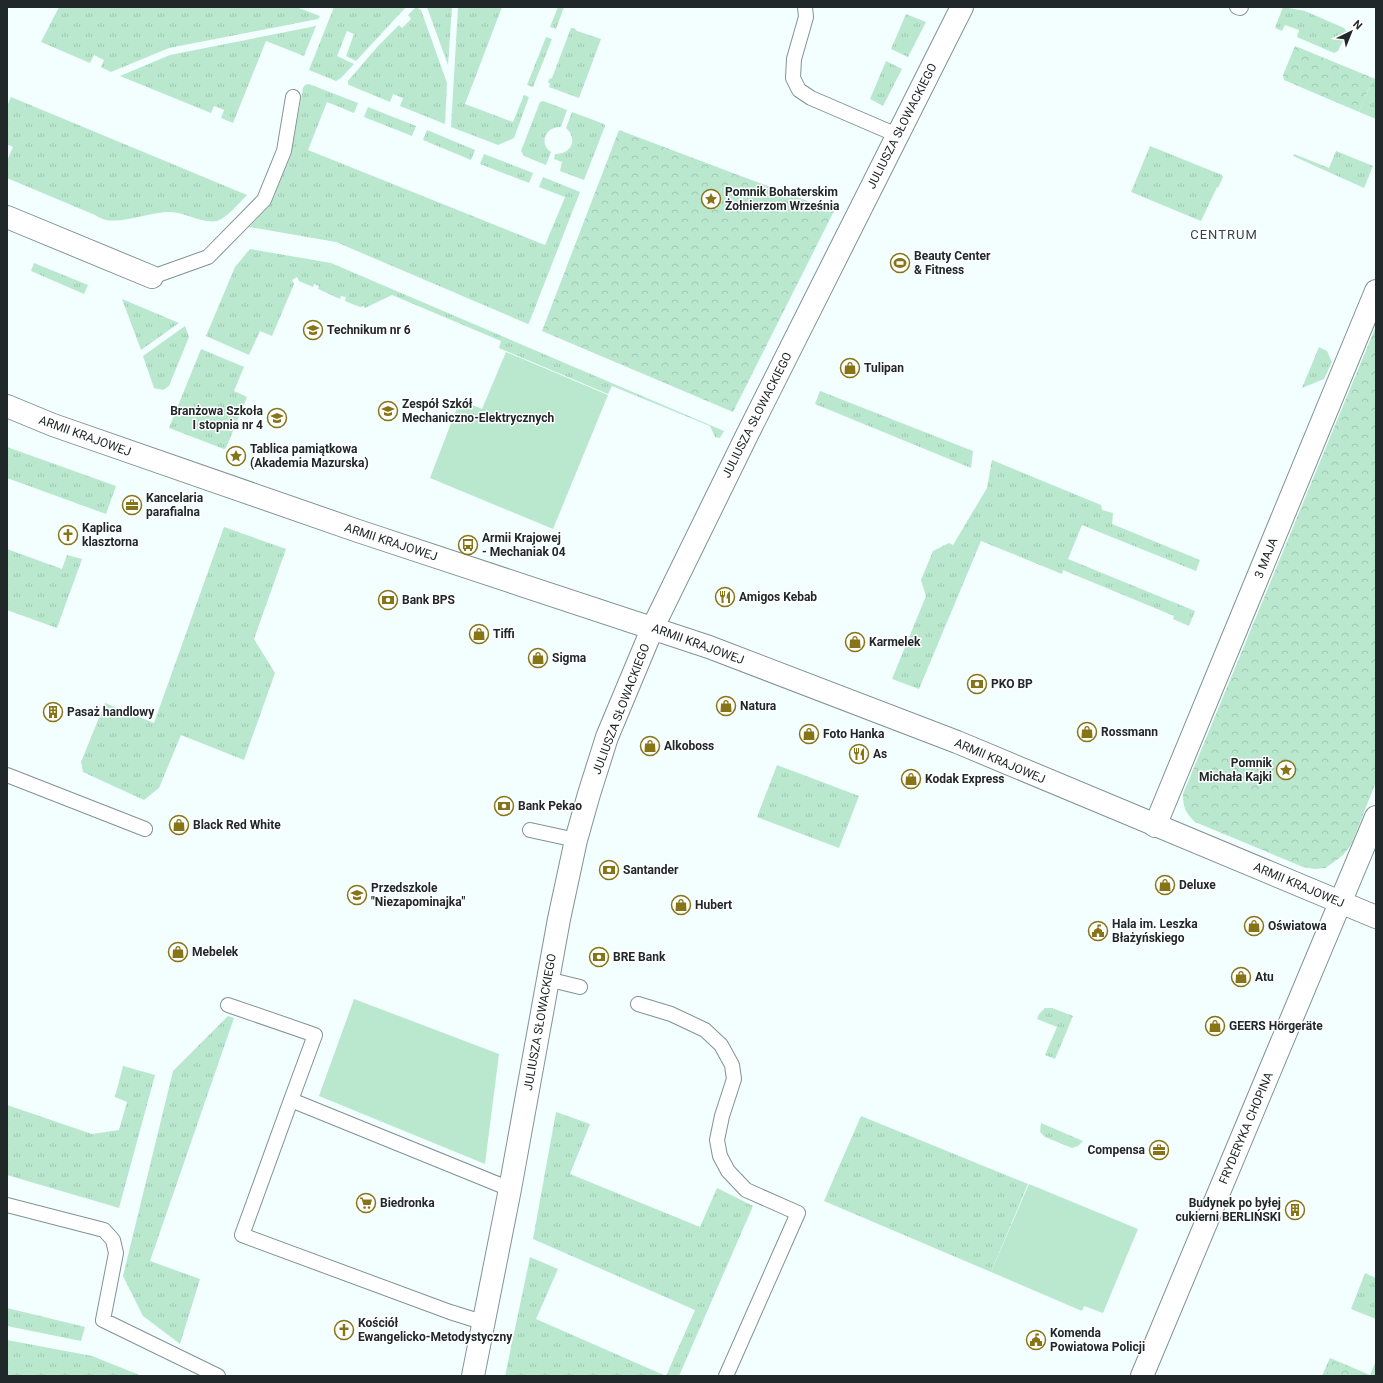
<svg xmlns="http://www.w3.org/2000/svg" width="1383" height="1383" font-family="Roboto,sans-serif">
<defs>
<pattern id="grass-tufts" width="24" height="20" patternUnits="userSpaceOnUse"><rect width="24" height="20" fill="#b9e8ce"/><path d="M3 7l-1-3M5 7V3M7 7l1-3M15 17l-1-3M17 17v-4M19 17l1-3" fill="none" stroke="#9fc7b1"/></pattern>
<pattern id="park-crowns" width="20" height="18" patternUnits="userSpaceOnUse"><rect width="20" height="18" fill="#b9e8ce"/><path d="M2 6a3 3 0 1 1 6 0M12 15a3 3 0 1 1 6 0" fill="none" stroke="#9fc7b1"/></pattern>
</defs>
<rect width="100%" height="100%" fill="#f3feff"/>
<path fill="url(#grass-tufts)" d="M 59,7 L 296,7 L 320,16 L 318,19 L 169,48 L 111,72 L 101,67 L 104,60 L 94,55 L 90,63 L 41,42 Z
M 334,7 L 406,7 L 356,61 L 346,56 L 354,34 L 347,31 L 337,56 L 354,64 L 341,78 L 336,81 L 309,70 Z
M 416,7 L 421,10 L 447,83 L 445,124 L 400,106 L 403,98 L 393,94 L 390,102 L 349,85 L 348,84 L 348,81 L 378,46 L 399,25 L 402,28 L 411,19 L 408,15 Z
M 427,7 L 452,7 L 448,65 L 428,10 Z
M 458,7 L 502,7 L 465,104 L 513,122 L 524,95 L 529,97 L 514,138 L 498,145 L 451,127 Z
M 558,7 L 564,7 L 556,29 L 550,27 Z
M 1283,7 L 1305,11 L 1344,28 L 1347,32 L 1338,51 L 1334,53 L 1297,37 L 1299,30 L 1285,25 L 1282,31 L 1275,28 Z
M 906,14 L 926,22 L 908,57 L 891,49 Z
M 316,26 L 304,56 L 266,41 L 233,123 L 221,118 L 224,110 L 214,106 L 211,113 L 120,76 L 170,55 Z
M 571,28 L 574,28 L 577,31 L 601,39 L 579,98 L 549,87 L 550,84 L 548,82 L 549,79 L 552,78 Z
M 546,37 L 552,39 L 533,87 L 527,85 Z
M 886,61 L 902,69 L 883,106 L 870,99 Z
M 1373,78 L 1376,79 L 1376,119 L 1359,112 Z
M 309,84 L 358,103 L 354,113 L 327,102 L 308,150 L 545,245 L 565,197 L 539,187 L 543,177 L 580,192 L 529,323 L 528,324 L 336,242 L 249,227 L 271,204 L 291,155 L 303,88 L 305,85 Z
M 11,97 L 247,195 C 240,202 227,218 217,221 C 202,224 185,212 170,212 C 150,212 125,223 106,220 C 102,219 98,217 95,215 L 7,178 L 7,161 L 13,147 L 7,144 L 7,106 Z
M 543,101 L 567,110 L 561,127 C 546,126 538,143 551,152 L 546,165 L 524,156 L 521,151 L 540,102 Z
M 368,107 L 416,126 L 412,136 L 364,117 Z
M 572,112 L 604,124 L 605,126 L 584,180 L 560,171 L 562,162 L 554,159 L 555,154 C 572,154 578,139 566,128 Z
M 427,130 L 475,150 L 471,160 L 423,140 Z
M 1150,146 L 1222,175 L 1223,177 L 1218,188 L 1217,187 L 1201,221 L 1131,192 Z
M 1336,151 L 1373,166 L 1364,188 L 1293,156 L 1294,154 L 1329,168 Z
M 484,154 L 533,173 L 529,183 L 480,164 Z
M 250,249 L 331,263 L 724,431 L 720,438 L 715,437 L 710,426 L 612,386 L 608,394 L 499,348 L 501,341 L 392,295 L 365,308 L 364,306 L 360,307 L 345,301 L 346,297 L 341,296 L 340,299 L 318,289 L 319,286 L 314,284 L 313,287 L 299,281 L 297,277 L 292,280 L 294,284 L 272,336 L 260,331 L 249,355 L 206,336 L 235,267 Z
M 34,263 L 88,285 L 84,294 L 31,271 Z
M 122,299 L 179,323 L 141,350 Z
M 185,326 L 189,337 L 169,386 L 163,390 L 154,388 L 143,356 Z
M 1319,347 L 1327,351 L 1332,362 L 1324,379 L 1302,388 Z
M 201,349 L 244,367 L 234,391 L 247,397 L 226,448 L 224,449 L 169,428 Z
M 820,391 L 973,451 L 971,468 L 815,404 Z
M 7,447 L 116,486 L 106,514 L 7,478 Z
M 992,460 L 1101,505 L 1102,510 L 1113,513 L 1112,524 L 1200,560 L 1196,571 L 1082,525 L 1068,559 L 1195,611 L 1189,626 L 1173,619 L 1174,616 L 1063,570 L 1062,574 L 981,541 L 919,689 L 892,679 L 926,596 L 921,580 L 933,551 L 949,543 L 953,545 L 987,488 Z
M 224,527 L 286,549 L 254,639 L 275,673 L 244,760 L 181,735 L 159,788 L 144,800 L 83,772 L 81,762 L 105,703 L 154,723 Z
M 7,549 L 62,569 L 67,555 L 82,559 L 57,628 L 7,610 Z
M 777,765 L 859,796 L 839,848 L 757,817 Z
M 1045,1008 L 1052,1008 L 1073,1016 L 1055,1059 L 1045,1055 L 1057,1027 L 1037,1019 L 1039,1014 Z
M 228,1016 L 234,1018 L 150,1261 L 200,1279 L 180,1344 L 143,1316 L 123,1276 L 173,1071 Z
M 123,1066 L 155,1075 L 119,1208 L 7,1175 L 7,1105 L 92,1134 L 119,1130 L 127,1102 L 115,1097 Z
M 556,1112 L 590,1124 L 570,1174 L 700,1227 L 717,1188 L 753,1206 L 679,1376 L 505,1376 L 530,1257 L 558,1269 L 536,1319 L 666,1376 L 695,1310 L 533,1239 Z
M 861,1116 L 1028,1184 L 991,1272 L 824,1201 Z
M 1041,1123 L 1083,1141 L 1078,1146 L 1072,1148 L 1045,1137 L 1040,1132 Z
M 1365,1273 L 1376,1278 L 1376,1319 L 1351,1309 Z
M 7,1308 L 85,1327 L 81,1341 L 7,1326 Z
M 7,1340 L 92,1356 L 142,1376 L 7,1376 Z
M 1330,1358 L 1370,1375 L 1376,1361 L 1376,1376 L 1322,1376 Z"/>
<path fill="url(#park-crowns)" d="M 1295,46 L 1373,78 L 1359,112 L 1284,80 L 1283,75 Z
M 619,130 L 834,211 L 733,412 L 542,331 Z
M 1376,326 L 1376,782 L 1351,845 L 1343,855 L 1334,862 L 1325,868 L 1315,869 L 1303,867 L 1195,822 C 1185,812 1183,807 1183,794 Z
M 1332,1361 L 1367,1376 L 1326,1376 Z"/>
<path fill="#b9e8ce" d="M 506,352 L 608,395 L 553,529 L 430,478 L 460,400 L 482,409 Z
M 354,999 L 499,1054 L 485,1164 L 319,1096 Z
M 1029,1184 L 1138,1229 L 1103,1313 L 1084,1306 L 1082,1311 L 991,1272 Z"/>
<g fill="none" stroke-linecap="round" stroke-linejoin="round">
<defs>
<path id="lane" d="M 805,7 L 806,17 L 794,59 L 793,78 L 799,90 L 811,98 L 897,135
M 1237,7 L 1240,8 L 1241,7
M 152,277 L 208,257 L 264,200 L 284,151 L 293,97
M 7,775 L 145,829
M 530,830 L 576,840
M 547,979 L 580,987
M 638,1004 L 671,1014 L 705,1030 L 721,1045 L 732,1065 L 734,1079 L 722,1116 L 717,1140 L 720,1156 L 728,1171 L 746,1190 L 798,1213 L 726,1376
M 228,1005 L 315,1035 L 291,1100
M 7,1205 L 104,1230 L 113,1240 L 116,1253 L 103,1320 L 218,1376
M 482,1322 L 450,1312 L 242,1235 L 291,1100 L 510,1189"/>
<path id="street" d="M 7,217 L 152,277
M 1155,826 L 1376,291
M 473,1376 L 510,1189 L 559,919 L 576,840 L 589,794 L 607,737 L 653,627 L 748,433 L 962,7
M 1142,1376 L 1376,817"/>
<path id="secondary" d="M 7,406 L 53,425 L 358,531 L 709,647 L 957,742 L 1376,917"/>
</defs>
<use href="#lane" stroke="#819394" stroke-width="16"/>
<use href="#street" stroke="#819394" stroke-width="24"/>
<use href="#secondary" stroke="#819394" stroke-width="24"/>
<use href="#lane" stroke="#fff" stroke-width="14"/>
<use href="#street" stroke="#fff" stroke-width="22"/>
<use href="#secondary" stroke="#fff" stroke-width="22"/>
</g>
<defs>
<symbol id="sight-ring" viewBox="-11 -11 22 22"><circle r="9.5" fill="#fff" stroke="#877417" stroke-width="1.5"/><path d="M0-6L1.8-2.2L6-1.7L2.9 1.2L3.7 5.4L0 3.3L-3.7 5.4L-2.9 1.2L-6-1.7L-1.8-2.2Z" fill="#877417"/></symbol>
<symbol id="stadium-ring" viewBox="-11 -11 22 22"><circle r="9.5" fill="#fff" stroke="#877417" stroke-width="1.5"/><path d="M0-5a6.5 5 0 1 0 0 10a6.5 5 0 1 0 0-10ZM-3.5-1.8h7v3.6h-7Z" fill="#877417"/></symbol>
<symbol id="school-ring" viewBox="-11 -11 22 22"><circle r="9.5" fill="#fff" stroke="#877417" stroke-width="1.5"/><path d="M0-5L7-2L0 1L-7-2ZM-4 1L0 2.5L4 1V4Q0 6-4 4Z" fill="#877417"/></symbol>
<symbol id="shop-ring" viewBox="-11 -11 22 22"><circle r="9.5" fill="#fff" stroke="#877417" stroke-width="1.5"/><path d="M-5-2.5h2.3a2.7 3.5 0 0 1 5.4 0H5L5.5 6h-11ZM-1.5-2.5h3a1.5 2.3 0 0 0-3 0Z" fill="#877417"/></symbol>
<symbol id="office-ring" viewBox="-11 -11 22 22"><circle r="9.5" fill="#fff" stroke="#877417" stroke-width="1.5"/><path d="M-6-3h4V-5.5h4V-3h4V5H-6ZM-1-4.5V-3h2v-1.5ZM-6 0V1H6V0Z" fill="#877417"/></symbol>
<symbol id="church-ring" viewBox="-11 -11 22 22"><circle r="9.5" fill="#fff" stroke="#877417" stroke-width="1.5"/><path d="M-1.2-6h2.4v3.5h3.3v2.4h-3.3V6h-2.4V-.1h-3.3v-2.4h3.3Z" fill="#877417"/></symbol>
<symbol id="bus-ring" viewBox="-11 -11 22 22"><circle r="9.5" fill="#fff" stroke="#877417" stroke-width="1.5"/><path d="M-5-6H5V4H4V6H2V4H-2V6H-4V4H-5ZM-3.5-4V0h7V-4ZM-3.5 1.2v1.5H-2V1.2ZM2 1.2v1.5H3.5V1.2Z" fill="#877417"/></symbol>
<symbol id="restaurant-ring" viewBox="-11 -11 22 22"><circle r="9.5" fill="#fff" stroke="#877417" stroke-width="1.5"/><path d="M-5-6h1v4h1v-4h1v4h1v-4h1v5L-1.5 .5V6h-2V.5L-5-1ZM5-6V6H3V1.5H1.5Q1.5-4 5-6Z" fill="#877417"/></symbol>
<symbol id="bank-ring" viewBox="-11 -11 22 22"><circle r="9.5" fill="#fff" stroke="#877417" stroke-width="1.5"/><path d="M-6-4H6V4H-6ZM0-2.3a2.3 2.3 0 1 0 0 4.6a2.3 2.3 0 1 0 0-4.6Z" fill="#877417"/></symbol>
<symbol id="building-ring" viewBox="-11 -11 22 22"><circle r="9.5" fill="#fff" stroke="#877417" stroke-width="1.5"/><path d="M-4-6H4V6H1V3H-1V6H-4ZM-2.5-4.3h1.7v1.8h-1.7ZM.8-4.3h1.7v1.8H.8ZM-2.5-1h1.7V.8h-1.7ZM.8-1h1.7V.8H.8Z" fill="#877417"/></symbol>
<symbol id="civic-ring" viewBox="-11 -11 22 22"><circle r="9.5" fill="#fff" stroke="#877417" stroke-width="1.5"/><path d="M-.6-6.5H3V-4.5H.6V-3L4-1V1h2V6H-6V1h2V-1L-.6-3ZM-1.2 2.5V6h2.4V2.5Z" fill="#877417"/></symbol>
<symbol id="supermarket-ring" viewBox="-11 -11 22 22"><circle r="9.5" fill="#fff" stroke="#877417" stroke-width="1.5"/><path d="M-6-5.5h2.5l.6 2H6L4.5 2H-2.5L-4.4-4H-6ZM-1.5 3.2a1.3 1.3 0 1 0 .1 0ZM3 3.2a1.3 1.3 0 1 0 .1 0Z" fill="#877417"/></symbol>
</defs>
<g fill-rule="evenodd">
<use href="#sight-ring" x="700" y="188" width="22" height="22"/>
<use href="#stadium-ring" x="889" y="252" width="22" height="22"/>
<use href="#school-ring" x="302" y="319" width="22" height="22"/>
<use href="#shop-ring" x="839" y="357" width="22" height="22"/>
<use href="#school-ring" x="377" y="400" width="22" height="22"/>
<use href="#school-ring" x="266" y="407" width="22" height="22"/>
<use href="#sight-ring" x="225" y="445" width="22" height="22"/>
<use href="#office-ring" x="121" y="494" width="22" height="22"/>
<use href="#church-ring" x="57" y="524" width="22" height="22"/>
<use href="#bus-ring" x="457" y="534" width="22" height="22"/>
<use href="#restaurant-ring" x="714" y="586" width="22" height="22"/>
<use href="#bank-ring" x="377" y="589" width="22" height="22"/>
<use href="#shop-ring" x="468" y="623" width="22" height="22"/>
<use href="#shop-ring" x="844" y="631" width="22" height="22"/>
<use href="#shop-ring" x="527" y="647" width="22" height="22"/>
<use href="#bank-ring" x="966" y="673" width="22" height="22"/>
<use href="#shop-ring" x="715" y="695" width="22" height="22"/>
<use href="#building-ring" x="42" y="701" width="22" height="22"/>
<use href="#shop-ring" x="1076" y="721" width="22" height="22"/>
<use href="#shop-ring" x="798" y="723" width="22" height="22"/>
<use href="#shop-ring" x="639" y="735" width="22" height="22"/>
<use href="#restaurant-ring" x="848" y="743" width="22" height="22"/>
<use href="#sight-ring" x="1275" y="759" width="22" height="22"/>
<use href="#shop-ring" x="900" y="768" width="22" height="22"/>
<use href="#bank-ring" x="493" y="795" width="22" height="22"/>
<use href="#shop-ring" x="168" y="814" width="22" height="22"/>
<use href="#bank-ring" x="598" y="859" width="22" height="22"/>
<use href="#shop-ring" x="1154" y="874" width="22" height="22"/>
<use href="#school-ring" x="346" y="884" width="22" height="22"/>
<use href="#shop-ring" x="670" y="894" width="22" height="22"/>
<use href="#shop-ring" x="1243" y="915" width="22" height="22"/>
<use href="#civic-ring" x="1087" y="920" width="22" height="22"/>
<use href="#shop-ring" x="167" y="941" width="22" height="22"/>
<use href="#bank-ring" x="588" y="946" width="22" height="22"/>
<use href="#shop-ring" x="1230" y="966" width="22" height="22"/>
<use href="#shop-ring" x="1204" y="1015" width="22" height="22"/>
<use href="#office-ring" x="1148" y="1139" width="22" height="22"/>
<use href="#supermarket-ring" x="355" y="1192" width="22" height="22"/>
<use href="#building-ring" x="1284" y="1199" width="22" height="22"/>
<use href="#church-ring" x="333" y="1319" width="22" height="22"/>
<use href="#civic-ring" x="1025" y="1329" width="22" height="22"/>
</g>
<g text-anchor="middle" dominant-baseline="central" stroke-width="3" stroke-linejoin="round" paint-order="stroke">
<g font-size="12" fill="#212829" stroke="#fff">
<text transform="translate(902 126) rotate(-63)">JULIUSZA SŁOWACKIEGO</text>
<text transform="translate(757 415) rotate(-63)">JULIUSZA SŁOWACKIEGO</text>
<text transform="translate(85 436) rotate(20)">ARMII KRAJOWEJ</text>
<text transform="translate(391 542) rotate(18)">ARMII KRAJOWEJ</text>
<text transform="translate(1266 558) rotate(-68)">3 MAJA</text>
<text transform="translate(698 644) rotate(20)">ARMII KRAJOWEJ</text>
<text transform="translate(621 709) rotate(-69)">JULIUSZA SŁOWACKIEGO</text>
<text transform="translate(1000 761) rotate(23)">ARMII KRAJOWEJ</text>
<text transform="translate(1299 885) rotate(23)">ARMII KRAJOWEJ</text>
<text transform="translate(540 1022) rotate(-80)">JULIUSZA SŁOWACKIEGO</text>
<text transform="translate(1246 1128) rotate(-67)">FRYDERYKA CHOPINA</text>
</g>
<g font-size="12" font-weight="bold" fill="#212829" stroke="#fff" text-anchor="start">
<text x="725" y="192">Pomnik Bohaterskim<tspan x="725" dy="14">Żołnierzom Września</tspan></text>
<text x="914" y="256">Beauty Center<tspan x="914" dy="14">&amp; Fitness</tspan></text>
<text x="327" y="330">Technikum nr 6</text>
<text x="864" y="368">Tulipan</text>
<text x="402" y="404">Zespół Szkół<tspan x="402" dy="14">Mechaniczno-Elektrycznych</tspan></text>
<text x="263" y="411" text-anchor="end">Branżowa Szkoła<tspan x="263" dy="14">I stopnia nr 4</tspan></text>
<text x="250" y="449">Tablica pamiątkowa<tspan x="250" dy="14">(Akademia Mazurska)</tspan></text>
<text x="146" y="498">Kancelaria<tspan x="146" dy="14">parafialna</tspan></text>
<text x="82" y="528">Kaplica<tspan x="82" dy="14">klasztorna</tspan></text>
<text x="482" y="538">Armii Krajowej<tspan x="482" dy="14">- Mechaniak 04</tspan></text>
<text x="739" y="597">Amigos Kebab</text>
<text x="402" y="600">Bank BPS</text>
<text x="493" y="634">Tiffi</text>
<text x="869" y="642">Karmelek</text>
<text x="552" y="658">Sigma</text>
<text x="991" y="684">PKO BP</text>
<text x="740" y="706">Natura</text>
<text x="67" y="712">Pasaż handlowy</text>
<text x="1101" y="732">Rossmann</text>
<text x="823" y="734">Foto Hanka</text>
<text x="664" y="746">Alkoboss</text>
<text x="873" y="754">As</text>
<text x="1272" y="763" text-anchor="end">Pomnik<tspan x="1272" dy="14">Michała Kajki</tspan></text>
<text x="925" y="779">Kodak Express</text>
<text x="518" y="806">Bank Pekao</text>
<text x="193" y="825">Black Red White</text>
<text x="623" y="870">Santander</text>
<text x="1179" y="885">Deluxe</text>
<text x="371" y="888">Przedszkole<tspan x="371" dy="14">"Niezapominajka"</tspan></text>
<text x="695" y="905">Hubert</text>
<text x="1112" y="924">Hala im. Leszka<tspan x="1112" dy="14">Błażyńskiego</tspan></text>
<text x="1268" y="926">Oświatowa</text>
<text x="192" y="952">Mebelek</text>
<text x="613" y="957">BRE Bank</text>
<text x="1255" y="977">Atu</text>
<text x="1229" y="1026">GEERS Hörgeräte</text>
<text x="1145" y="1150" text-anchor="end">Compensa</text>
<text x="380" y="1203">Biedronka</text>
<text x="1281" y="1203" text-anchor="end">Budynek po byłej<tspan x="1281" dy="14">cukierni BERLIŃSKI</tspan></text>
<text x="358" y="1323">Kościół<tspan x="358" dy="14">Ewangelicko-Metodystyczny</tspan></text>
<text x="1050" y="1333">Komenda<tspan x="1050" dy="14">Powiatowa Policji</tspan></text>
</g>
<g font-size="13" letter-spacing="1" fill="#364647" stroke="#fff">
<text x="1224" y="234">CENTRUM</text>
</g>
</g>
<rect width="1383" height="1383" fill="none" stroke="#212829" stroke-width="16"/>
<g transform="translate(1351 32) rotate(43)" stroke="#ffffff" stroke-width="3" paint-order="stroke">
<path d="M0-3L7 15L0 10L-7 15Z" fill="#212829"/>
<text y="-6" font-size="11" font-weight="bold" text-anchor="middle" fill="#212829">N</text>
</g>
</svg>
